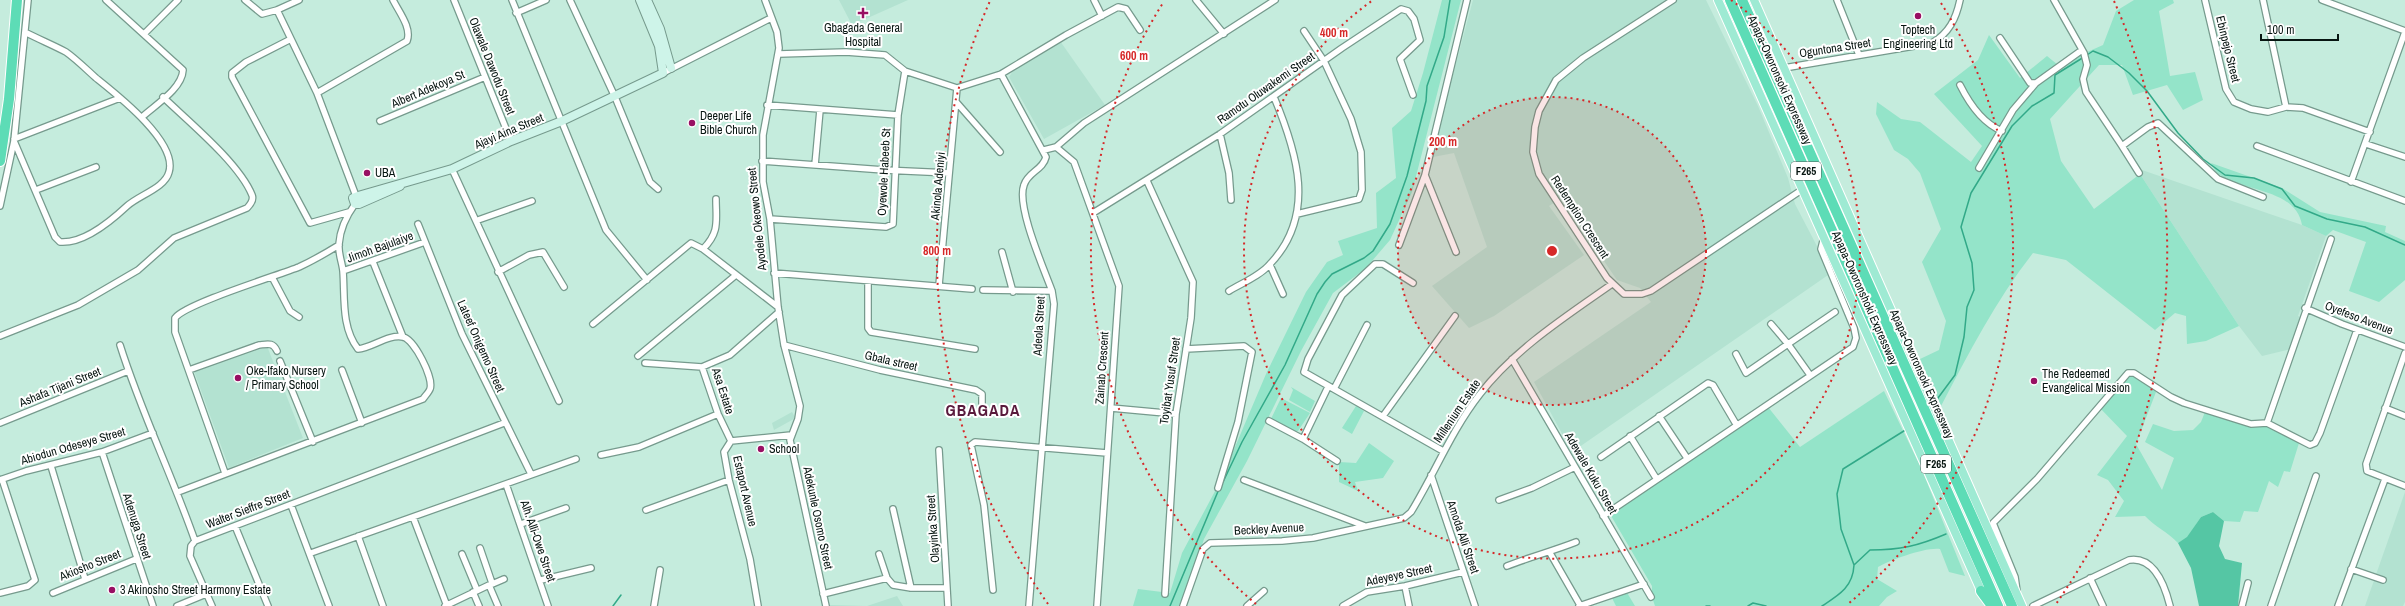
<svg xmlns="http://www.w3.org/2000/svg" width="2405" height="606" font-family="'Archivo Narrow',sans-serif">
<rect width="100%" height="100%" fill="#c5ecdd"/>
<path fill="#b3e2d1" d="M 839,0 L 908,0 L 852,25 Z
M 1473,0 L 1706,0 L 1758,106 L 1788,178 L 1795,204 L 1831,273 L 1572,452 L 1534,382 L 1651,302 L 1640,288 L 1617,280 L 1561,198 L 1549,206 L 1584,255 L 1494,316 L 1469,328 L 1432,286 L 1487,247 L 1454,153 L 1433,157 L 1451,82 Z
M 1060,41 L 1105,105 L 1044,139 L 1009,77 L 1017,65 Z
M 2142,170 L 2302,225 L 2326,236 L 2298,316 L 2305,319 L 2295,348 L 2262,356 L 2239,326 L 2140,174 Z
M 267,346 L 303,438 L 229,468 L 194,371 Z
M 792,412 L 795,417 L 792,420 L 774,430 L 772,423 Z
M 2405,492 L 2405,602 L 2403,606 L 2365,606 Z
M 897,596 L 903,606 L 830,606 L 830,605 L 867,606 Z"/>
<path fill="#94e4c9" d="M 1442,0 L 1461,0 L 1412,192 L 1390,240 L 1366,268 L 1333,293 L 1301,351 L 1247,461 L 1204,539 L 1186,594 L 1179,606 L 1133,606 L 1138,589 L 1170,593 L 1182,553 L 1221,480 L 1266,374 L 1306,292 L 1327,262 L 1343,255 L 1338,241 L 1377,228 L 1376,193 L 1396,178 L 1392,128 L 1411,111 L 1423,73 Z
M 2134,0 L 2173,0 L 2174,3 L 2159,11 L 2170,76 L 2195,72 L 2203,100 L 2183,110 L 2167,85 L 2133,95 L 2122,65 L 2099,65 L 2050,119 L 2061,161 L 2094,209 L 2140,174 L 2239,326 L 2206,341 L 2187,344 L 2186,316 L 2175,313 L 2155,330 L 2066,260 L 2033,253 C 1996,300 1969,353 1941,406 L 1920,359 L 1939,350 L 1946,321 L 1922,262 L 1941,229 L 1920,173 L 1908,159 L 1894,150 L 1876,114 L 1877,102 L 1901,119 L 1920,122 L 1971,162 L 1982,146 L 1934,94 L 1978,60 L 1989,35 L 2020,78 L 2047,56 L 2058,65 L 2103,45 L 2116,11 Z
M 2211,163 L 2282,188 L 2320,212 L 2386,226 L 2385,232 L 2405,241 L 2405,280 L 2379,302 L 2349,291 L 2366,242 L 2333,230 L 2326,236 L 2302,225 C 2296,189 2245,192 2220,175 C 2216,173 2213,167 2211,163 Z
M 2129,373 L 2156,392 L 2136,444 L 2162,490 L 2174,458 L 2145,442 L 2153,424 L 2174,431 L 2193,430 L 2201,422 L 2205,412 L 2252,427 L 2262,424 L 2299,443 L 2290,472 L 2284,471 L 2278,487 L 2269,481 L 2258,512 L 2244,511 L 2240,522 L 2224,521 L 2213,512 L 2201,517 L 2187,538 L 2178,543 C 2168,532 2155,527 2145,516 L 2115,517 L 2124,501 L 2108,480 L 2097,475 L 2127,436 L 2099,407 Z
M 1291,387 L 1315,401 L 1310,412 L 1289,400 L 1293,390 Z
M 1884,391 L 1922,470 L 1965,576 L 1949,572 L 1940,549 C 1925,547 1891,560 1878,567 L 1877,579 L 1897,591 L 1887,597 L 1879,606 L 1655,606 L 1652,597 L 1652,586 L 1610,514 L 1768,407 L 1800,447 Z
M 1281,398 L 1310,413 L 1298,431 L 1291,431 L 1270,421 Z
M 1356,406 L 1364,411 L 1352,434 L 1342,428 Z
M 1369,443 L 1394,461 L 1383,478 L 1355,482 L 1358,491 L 1339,482 L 1339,462 L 1356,463 Z
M 1626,591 L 1635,606 L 1616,606 L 1612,598 Z"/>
<path fill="#55c6a4" d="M 2213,512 L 2224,521 L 2219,546 L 2225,559 L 2242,563 L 2238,606 L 2199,606 L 2191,568 L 2178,543 L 2187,537 L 2201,517 Z"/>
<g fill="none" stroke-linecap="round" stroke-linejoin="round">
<path stroke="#32a988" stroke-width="1.5" d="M 2087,55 L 2093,51 L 2108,57 L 2129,73 L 2147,91 L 2178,133 L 2203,159 L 2225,175 L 2254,178 L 2282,189 L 2295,206 L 2327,219 L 2365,227 L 2405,245
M 1935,402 L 1955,375 L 1964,337 L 1967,307 L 1974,290 L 1972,263 L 1961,227 L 1971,193 L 2012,126 L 2032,106 L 2054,93 L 2055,75 L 2084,57
M 1223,482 L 1242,442 L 1285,365 L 1317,294 L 1325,282 L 1332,274 L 1364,258 L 1373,251 L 1390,224 L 1407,176 L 1426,101 L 1427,86 L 1444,37 L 1450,0
M 1854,565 L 1841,529 L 1837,494 L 1843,469 L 1907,429
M 613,606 L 621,595
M 1170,606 L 1219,489
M 1706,606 L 1710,606
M 1748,606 L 1753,603 L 1766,606
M 1822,606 C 1839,595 1853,587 1854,565 L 1870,550 C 1900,550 1918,546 1946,534"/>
<defs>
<path id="street" d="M 106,0 L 183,70 C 182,89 155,105 142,117
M 245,0 L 262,14 L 277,10 L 299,0
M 454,0 L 511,141
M 512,0 L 606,230 L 647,280
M 570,0 L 615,97 L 650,182 L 658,189
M 765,0 L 777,32 L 779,48 L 763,135 L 763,182 L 770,219 L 778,307 L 784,345 L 800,406 L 798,419 L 790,440 L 826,606
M 1094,0 L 1102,16
M 1196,0 L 1224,34
M 1673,0 L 1583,58 L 1556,80 L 1539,111 L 1535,127 L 1533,152 L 1539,174 L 1607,278 L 1624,294 L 1642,294 L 1651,291 L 1803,189
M 1837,0 L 1859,55
M 2054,0 L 2084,53 L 2087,65 L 2083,79 L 2086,92 L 2122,146 L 2148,127 L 2158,123 L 2218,179 L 2263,197
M 2205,0 L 2226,89 L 2234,102 L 2251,109 L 2268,112 L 2286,107 L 2303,108 L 2370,132
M 2263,0 L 2286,107
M 2322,0 L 2405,31
M 277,10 L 317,93 L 356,196
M 516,13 L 546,0
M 144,34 L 178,0
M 2000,38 L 2030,83 L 2036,83 L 2082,50
M 291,39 L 246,62 L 232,73 L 232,77 L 310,223 L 349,212
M 779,54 L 846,52 L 885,55 L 905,71 L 957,88 L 1001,74 L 1066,35 L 1118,7 L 1126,9 L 1140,30
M 1784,68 L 1932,43 C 1949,33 1956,19 1960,0
M 663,73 L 771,18
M 1001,74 L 1046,157 C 1043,170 1028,172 1024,185 C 1016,206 1044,269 1052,291 L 1054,304 L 1029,606
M 1960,85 C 1969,103 1982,123 2002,131
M 317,93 L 407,41 C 412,28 399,12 393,0
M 957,103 L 1000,152
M 767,105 L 898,115
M 380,121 L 485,77
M 1220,134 L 1229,173 L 1231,200
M 14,139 L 120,98
M 14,141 L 55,237 L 60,242 C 84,244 111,221 127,206 C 139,195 165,188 169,172 C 178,142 116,94 96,78 C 86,69 76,59 66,52 C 53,45 38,39 25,32
M 2366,144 L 2405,157
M 2122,146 L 2139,173
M 2257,146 L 2405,201
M 1056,147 L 1074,162 L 1119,286 L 1097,606
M 1044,150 L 1056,147 L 1084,123 L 1275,0
M 762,161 L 884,170 L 949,173
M 815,165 L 820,110
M 1979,168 L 2013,110 L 2036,83
M 452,169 L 559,401
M 1147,181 L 1193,282 L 1191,318 L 1176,414 L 1165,594
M 2351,182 L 2405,32
M 36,190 L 96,167
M 0,206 L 14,141 L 28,0
M 1093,213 L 1220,134 L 1342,48 L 1401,9 L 1408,11 L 1414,19 L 1420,40 L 1400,59 L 1413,95
M 1297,214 L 1359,199 L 1362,190 L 1361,152 L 1351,119 L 1324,61 L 1304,31
M 770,219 L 886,227 L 893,224 L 898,115 L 905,71
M 478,220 L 532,201
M 418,224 L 462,334 L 531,474
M 1399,245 L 1425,175
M 703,249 C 720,232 716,221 716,199
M 1002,252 L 1013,292
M 1456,252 L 1425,175 L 1467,0
M 373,262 L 403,337
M 1270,265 L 1283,294
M 343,271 L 425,242
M 498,272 L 529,255 L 543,252 L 564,287
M 774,273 L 972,289
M 272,277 L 290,311 L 299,317
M 868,281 L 868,328 L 871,332 L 975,349
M 1413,283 L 1383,264 L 1375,264 L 1342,295 L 1308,359 L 1304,372 L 1443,451
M 939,285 L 957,88
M 983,290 L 1052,291
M 1229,291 C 1242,283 1260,276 1270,264 C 1317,215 1297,152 1274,97
M 2305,308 L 2342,324 L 2405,347
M 593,324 L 691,243 L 703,249 L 778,307
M 1771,324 L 1788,344 L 1835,312
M 0,336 L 78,305 L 138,270 L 174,238 L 247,208 C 251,204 254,200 252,195 C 239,163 189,122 163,97
M 120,345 C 141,412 172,475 195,541 L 504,423
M 784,345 L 880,370 L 976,390 L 982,394 L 982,405
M 1186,349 L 1244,346 L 1252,352 L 1238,422 L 1218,488
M 2405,353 L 2366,464 L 2367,471 L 2405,486
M 1736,354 L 1746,373 L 1788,344 L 1810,375
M 638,356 L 736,275
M 1512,359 L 1651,597
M 280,361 L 313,442
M 645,363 L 702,367
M 189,370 L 259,345 C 268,344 273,342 277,351
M 342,370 L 362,423
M 1334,389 L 1367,325
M 1111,408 L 1176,414
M 2385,408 L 2405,416
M 1383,416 L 1455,316
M 1659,416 L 1687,458
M 1269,421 L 1303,439 L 1337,461
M 0,423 L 128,371
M 2267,423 L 2331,239
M 1630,436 L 1656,478
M 1303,439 L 1328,387
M 731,441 L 718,414 L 702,367 L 730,355 L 779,312
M 939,450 L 948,606
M 102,452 L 153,606
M 601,455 L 639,447 L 718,414
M 1601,457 L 1708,383 L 1713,385 L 1736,424
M 51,466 L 85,579
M 225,473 L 175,332 L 175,318 C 185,304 276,276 299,267 C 312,261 326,253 339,245
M 1431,475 L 1475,606
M 0,480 L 26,471 L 102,452 L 153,433
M 1244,480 L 1365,526
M 506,484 L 548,606
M 178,492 L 423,399 C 425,396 429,392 430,389 C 434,378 414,339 403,337 C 388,334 372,348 358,349 C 341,327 345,297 343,271 C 342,262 338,253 339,244 C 340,230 347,215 355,204
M 1499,500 L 1532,488 L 1575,467
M 291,505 L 329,606
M 893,509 L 911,588
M 646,510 L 729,480
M 1603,516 L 1853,347 L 1856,338 L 1854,328 L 1821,249 L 1824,237
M 413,517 L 447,606
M 521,524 L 566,508
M 235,526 L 268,606
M 358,536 L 383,606
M 195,541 L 191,546 L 190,556 L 212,606
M 480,548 L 492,583
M 311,553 L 576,459
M 1550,553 L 1580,605
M 462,554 L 477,590
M 879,554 L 887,578 L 893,585 L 911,588 L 947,588
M 1507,566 C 1530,557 1553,551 1576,542
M 2351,569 L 2383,580
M 2090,578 L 2103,606
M 541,580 L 591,568
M 490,585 L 504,579
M 1405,586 L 1409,606
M 993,590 L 984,505 L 971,445 L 975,442 L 1107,453
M 2017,591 L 2015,577 L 1993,523 L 2037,479 L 2128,373 L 2134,373 L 2171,397 L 2184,403 L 2251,424 L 2267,423 L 2310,445 L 2315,443 L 2320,433 L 2357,330
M 473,592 L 479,606
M 0,593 L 28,586 L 35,580 L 2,479
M 53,593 L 136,559
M 823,594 L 887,578
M 177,606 L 206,594
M 445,606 L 489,585 L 498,606
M 654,606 L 660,570
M 758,606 L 750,559 L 729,480 L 724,452 L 731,441 L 791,435
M 1183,606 L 1203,549 L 1210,543 L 1282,541 L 1313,538 L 1404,518 L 1411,512 C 1435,473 1451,431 1480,394 C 1515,349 1565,317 1612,284
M 1247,606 L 1264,591
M 1343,606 L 1367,592 L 1405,586 L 1463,572
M 1579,606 L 1644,584
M 2033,606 L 2129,560 C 2154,556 2165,586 2170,606
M 2242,606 L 2248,583
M 2271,606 L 2316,476
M 2338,606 L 2385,479"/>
<path id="secondary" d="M 647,0 L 660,29 L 671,68
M 358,196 L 452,169 L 511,141 L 562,121 L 663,73 L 659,46 L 640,0
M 362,202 L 362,198 L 358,196 L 353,198 L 355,204 L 359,204 L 400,186"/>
<path id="primary" d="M 1718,0 L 1983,595
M 1754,0 L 2022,606"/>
<path id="highway" d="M 1730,0 L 1998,606
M 1742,0 L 2012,606
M 0,161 L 9,99 L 17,0
M 1981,591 L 1992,606"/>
</defs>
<use href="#street" stroke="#769a8d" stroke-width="8"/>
<use href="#secondary" stroke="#769a8d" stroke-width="10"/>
<use href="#primary" stroke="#fff" stroke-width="10"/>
<use href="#highway" stroke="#fff" stroke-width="12"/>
<use href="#street" stroke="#fff" stroke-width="5.5"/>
<use href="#secondary" stroke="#cef4e9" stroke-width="8"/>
<use href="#primary" stroke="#9eead3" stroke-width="8"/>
<use href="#highway" stroke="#5ddcb6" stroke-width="10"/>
</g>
<circle cx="1552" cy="251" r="154" fill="#d62828" fill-opacity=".12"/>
<g fill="none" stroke="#d62828" stroke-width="2" stroke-dasharray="2 4">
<circle cx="1552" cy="251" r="154"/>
<path d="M1731 0A308 308 0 1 1 1373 0"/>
<path d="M1256 604A461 461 0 0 1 1163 3M1941 3A461 461 0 0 1 1848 604"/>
<path d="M1048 604A615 615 0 0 1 990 1M2114 1A615 615 0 0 1 2056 604"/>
</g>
<g fill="#980f63" stroke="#fff" stroke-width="1.5">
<path d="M861 7h4v4h4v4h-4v4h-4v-4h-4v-4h4z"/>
<circle cx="1918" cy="16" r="4"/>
<circle cx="692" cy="123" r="4"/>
<circle cx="367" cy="173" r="4"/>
<circle cx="238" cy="378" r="4"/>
<circle cx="2034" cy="381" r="4"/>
<circle cx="761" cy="449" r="4"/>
<circle cx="112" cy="590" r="4"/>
</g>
<g text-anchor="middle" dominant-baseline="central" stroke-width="4" stroke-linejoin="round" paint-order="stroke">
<g fill="#fff" stroke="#515b58" stroke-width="1">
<rect x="1791" y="162" width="30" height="18" rx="3"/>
<rect x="1921" y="455" width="30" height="18" rx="3"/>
</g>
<g font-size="11" font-weight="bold" fill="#071511">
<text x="1806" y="171">F265</text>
<text x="1936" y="464">F265</text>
</g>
<g font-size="12" fill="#071511" stroke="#fff" text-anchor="start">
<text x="863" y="28" text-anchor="middle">Gbagada General<tspan x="863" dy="14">Hospital</tspan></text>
<text x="1918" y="30" text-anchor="middle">Toptech<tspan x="1918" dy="14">Engineering Ltd</tspan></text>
<text x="700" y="116">Deeper Life<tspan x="700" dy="14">Bible Church</tspan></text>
<text x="375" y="173">UBA</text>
<text x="246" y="371">Oke-Ifako Nursery<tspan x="246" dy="14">/ Primary School</tspan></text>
<text x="2042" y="374">The Redeemed<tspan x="2042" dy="14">Evangelical Mission</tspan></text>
<text x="769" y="449">School</text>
<text x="120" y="590">3 Akinosho Street Harmony Estate</text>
</g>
<g font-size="12" fill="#071511" stroke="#fff">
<text transform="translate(1835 48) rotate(-9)">Oguntona Street</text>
<text transform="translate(2228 49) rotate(76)">Ebinpejo Street</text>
<text transform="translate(492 66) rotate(68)">Olawale Dawodu Street</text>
<text transform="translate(1780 80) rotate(66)">Apapa-Oworonsoki Expressway</text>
<text transform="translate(1266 88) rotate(-35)">Ramotu Oluwakemi Street</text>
<text transform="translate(428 89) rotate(-23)">Albert Adekoya St</text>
<text transform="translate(509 131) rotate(-23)">Ajayi Aina Street</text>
<text transform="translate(884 172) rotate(-87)">Oyewole Habeeb St</text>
<text transform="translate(938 186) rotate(-85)">Akinola Adeniyi</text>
<text transform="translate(1580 217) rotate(57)">Redemption Crescent</text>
<text transform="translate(757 219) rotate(-96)">Ayodele Okeowo Street</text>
<text transform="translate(380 247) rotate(-20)">Jimoh Bajulaiye</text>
<text transform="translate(1865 298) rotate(66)">Apapa-Oworonshoki Expressway</text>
<text transform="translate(2359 318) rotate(21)">Oyefeso Avenue</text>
<text transform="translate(1039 326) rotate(-87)">Adeola Street</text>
<text transform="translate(481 346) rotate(66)">Lateef Onigemo Street</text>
<text transform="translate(891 361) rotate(13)">Gbala street</text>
<text transform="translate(1102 368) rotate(-86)">Zainab Crescent</text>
<text transform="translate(1922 374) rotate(66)">Apapa-Oworonsoki Expressway</text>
<text transform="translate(1170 381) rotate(-82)">Toyibat Yusuf Street</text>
<text transform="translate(60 387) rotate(-22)">Ashafa Tijani Street</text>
<text transform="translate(723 391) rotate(72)">Asa Estate</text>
<text transform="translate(1457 411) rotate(-56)">Millenium Estate</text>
<text transform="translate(73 446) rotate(-16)">Abiodun Odeseye Street</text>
<text transform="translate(1591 473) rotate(60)">Adewale Kuku Street</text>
<text transform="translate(745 491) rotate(77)">Estaport Avenue</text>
<text transform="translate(248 509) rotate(-21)">Walter Sieffre Street</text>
<text transform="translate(818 518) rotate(78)">Adekunle Osomo Street</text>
<text transform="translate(137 526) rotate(72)">Adenuga Street</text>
<text transform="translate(933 529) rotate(-94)">Olayinka Street</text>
<text transform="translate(1269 529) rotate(-3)">Beckley Avenue</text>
<text transform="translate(1463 537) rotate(71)">Amoda Alli Street</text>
<text transform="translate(538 541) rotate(71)">Alh. Alli-Owe Street</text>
<text transform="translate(90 565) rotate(-22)">Akiosho Street</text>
<text transform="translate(1399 575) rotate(-12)">Adeyeye Street</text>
</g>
<g font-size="16" font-weight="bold" letter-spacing="1" fill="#591a3c" stroke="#fff">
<text x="983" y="410">GBAGADA</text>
</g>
</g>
<circle cx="1552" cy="251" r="6" fill="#d62828" stroke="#fff" stroke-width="2"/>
<g font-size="12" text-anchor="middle" font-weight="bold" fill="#d62828" stroke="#fff" stroke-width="4" stroke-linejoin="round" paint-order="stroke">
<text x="1334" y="37">400 m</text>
<text x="1134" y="60">600 m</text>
<text x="1443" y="146">200 m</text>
<text x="937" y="255">800 m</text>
</g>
<path d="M2261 34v6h77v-6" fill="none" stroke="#071511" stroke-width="2"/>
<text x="2267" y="34" font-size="12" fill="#071511" stroke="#ffffff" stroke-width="3" paint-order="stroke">100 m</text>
</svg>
